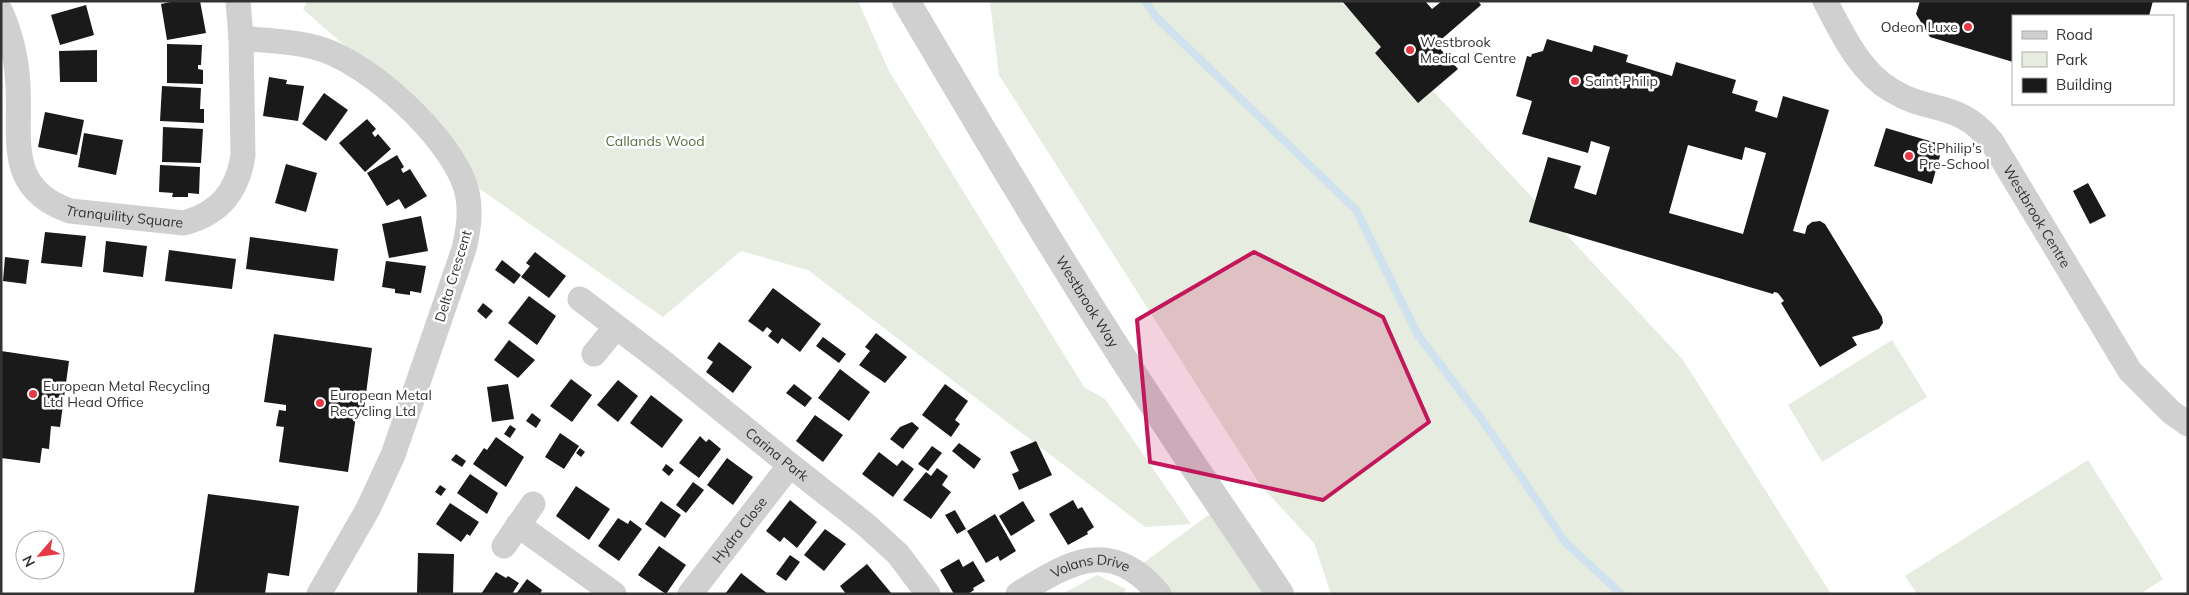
<svg xmlns="http://www.w3.org/2000/svg" width="2189" height="595" font-family="Mulish,sans-serif">
<rect width="100%" height="100%" fill="#fff"/>
<path fill="#e6ecdf" d="M 308,1 L 858,1 L 889,71 L 1084,387 L 1105,399 L 1191,524 L 1145,527 L 808,270 L 741,251 L 663,317 L 444,164 L 384,81 L 303,9 Z
M 985,1 L 1340,1 L 1408,64 L 1683,360 L 1831,594 L 1331,594 L 1314,543 L 1261,486 L 999,75 L 990,3 Z
M 1892,340 L 1927,397 L 1822,462 L 1788,405 Z
M 2088,460 L 2163,579 L 2140,594 L 1917,594 L 1905,576 Z
M 1210,514 L 1268,594 L 1153,594 L 1135,569 Z
M 1097,575 L 1126,589 L 1123,594 L 1062,594 Z"/>
<g fill="none" stroke-linecap="round" stroke-linejoin="round">
<path stroke="#cfe2ee" stroke-width="8" d="M 1145,1 L 1155,16 L 1356,210 L 1418,335 L 1483,421 L 1565,542 L 1621,594"/>
</g>
<path fill="#1a1a1a" fill-rule="evenodd" d="M 175,1 L 200,1 L 206,33 L 167,40 L 161,4 Z
M 1342,1 L 1425,1 L 1432,9 L 1442,1 L 1478,1 L 1481,5 L 1436,44 L 1458,69 L 1418,103 L 1375,53 L 1381,47 Z
M 1920,1 L 2153,1 L 2149,16 L 2013,16 L 2013,62 L 1930,37 L 1916,14 Z
M 86,5 L 94,35 L 60,45 L 51,15 Z
M 1547,39 L 1592,52 L 1594,45 L 1628,55 L 1626,62 L 1672,76 L 1676,62 L 1736,80 L 1732,93 L 1758,101 L 1755,111 L 1777,118 L 1783,96 L 1829,110 L 1793,231 L 1805,234 L 1807,226 L 1812,222 L 1820,221 L 1825,224 L 1882,317 L 1883,323 L 1879,329 L 1852,337 L 1857,345 L 1820,367 L 1781,303 L 1784,301 L 1778,293 L 1774,292 L 1773,294 L 1529,222 L 1548,157 L 1581,166 L 1574,188 L 1596,195 L 1610,147 L 1591,141 L 1588,153 L 1522,134 L 1532,101 L 1516,96 L 1527,56 L 1531,57 L 1532,54 L 1543,51 ZM 1688,145 L 1742,160 L 1745,147 L 1766,153 L 1743,234 L 1669,213 Z
M 167,44 L 202,45 L 201,65 L 198,65 L 198,69 L 203,70 L 203,84 L 167,83 Z
M 97,50 L 97,82 L 60,82 L 59,51 Z
M 269,77 L 287,80 L 286,84 L 304,86 L 298,121 L 263,116 Z
M 162,86 L 201,88 L 200,109 L 204,109 L 204,123 L 160,121 Z
M 324,93 L 348,110 L 326,141 L 302,124 Z
M 45,112 L 84,120 L 77,155 L 38,147 Z
M 367,119 L 376,129 L 372,133 L 375,137 L 378,134 L 391,149 L 365,172 L 339,143 Z
M 163,127 L 203,129 L 201,163 L 162,162 Z
M 1886,128 L 1943,145 L 1932,184 L 1874,166 Z
M 84,133 L 123,140 L 116,175 L 78,167 Z
M 397,155 L 404,167 L 401,169 L 403,173 L 410,169 L 427,196 L 405,209 L 399,199 L 387,206 L 367,173 Z
M 286,164 L 317,173 L 306,212 L 275,203 Z
M 160,165 L 200,167 L 199,194 L 188,193 L 188,197 L 172,197 L 173,193 L 159,192 Z
M 2088,183 L 2106,216 L 2090,224 L 2073,191 Z
M 421,216 L 428,251 L 389,258 L 382,224 Z
M 45,232 L 86,236 L 82,267 L 41,263 Z
M 250,237 L 338,249 L 334,281 L 246,269 Z
M 106,241 L 147,246 L 143,277 L 103,272 Z
M 169,250 L 236,259 L 232,289 L 165,281 Z
M 535,252 L 566,276 L 549,298 L 521,277 L 530,266 L 526,263 Z
M 5,257 L 29,260 L 26,284 L 3,281 Z
M 502,260 L 521,275 L 514,284 L 495,270 Z
M 386,261 L 426,266 L 421,293 L 410,291 L 410,295 L 395,293 L 395,289 L 382,287 Z
M 773,288 L 821,324 L 800,352 L 782,338 L 778,344 L 768,336 L 772,331 L 767,327 L 763,332 L 748,321 Z
M 529,296 L 556,316 L 537,345 L 508,323 Z
M 483,303 L 493,311 L 486,319 L 477,311 Z
M 876,333 L 907,357 L 885,383 L 859,365 L 870,351 L 865,347 Z
M 274,334 L 372,348 L 363,417 L 356,416 L 348,472 L 279,462 L 284,427 L 276,426 L 279,410 L 286,411 L 286,405 L 264,402 Z
M 823,337 L 846,354 L 839,363 L 816,346 Z
M 509,340 L 535,360 L 518,378 L 494,360 Z
M 719,342 L 752,367 L 733,393 L 706,372 L 713,362 L 707,358 Z
M 1,351 L 69,361 L 60,427 L 51,426 L 49,449 L 42,448 L 40,463 L 1,458 Z
M 840,369 L 870,392 L 849,421 L 818,398 Z
M 571,379 L 592,395 L 572,422 L 550,406 Z
M 618,380 L 638,396 L 618,422 L 597,405 Z
M 508,384 L 514,419 L 492,422 L 487,387 Z
M 794,384 L 812,398 L 805,407 L 786,393 Z
M 945,384 L 968,401 L 955,420 L 960,424 L 951,437 L 922,415 Z
M 651,395 L 683,420 L 662,448 L 630,423 Z
M 532,413 L 541,420 L 536,428 L 526,421 Z
M 815,415 L 843,435 L 823,462 L 796,441 Z
M 912,422 L 919,428 L 903,449 L 890,439 L 900,427 Z
M 510,425 L 516,429 L 510,438 L 504,434 Z
M 560,433 L 579,446 L 564,469 L 545,457 Z
M 700,436 L 706,442 L 709,439 L 721,449 L 699,478 L 679,463 Z
M 496,437 L 524,457 L 506,487 L 473,464 L 484,448 L 487,450 Z
M 1036,441 L 1052,475 L 1019,490 L 1012,474 L 1019,471 L 1010,452 Z
M 959,443 L 981,459 L 974,469 L 952,451 Z
M 932,446 L 942,453 L 928,471 L 918,464 Z
M 580,448 L 585,452 L 581,457 L 576,453 Z
M 879,452 L 897,466 L 902,460 L 914,469 L 893,497 L 862,474 Z
M 456,454 L 466,461 L 462,467 L 451,460 Z
M 727,458 L 753,477 L 733,505 L 707,485 Z
M 666,464 L 674,470 L 669,476 L 662,470 Z
M 937,468 L 948,476 L 942,485 L 951,492 L 931,519 L 903,500 L 926,472 L 931,476 Z
M 470,474 L 498,493 L 487,514 L 457,493 Z
M 693,482 L 704,490 L 686,513 L 676,505 Z
M 440,485 L 446,489 L 441,496 L 435,492 Z
M 576,486 L 610,509 L 589,540 L 556,516 Z
M 208,494 L 299,506 L 289,576 L 268,573 L 265,594 L 194,593 Z
M 790,500 L 817,522 L 797,548 L 784,537 L 780,542 L 766,531 Z
M 1073,500 L 1078,509 L 1082,507 L 1094,527 L 1087,532 L 1088,534 L 1068,545 L 1049,514 Z
M 661,501 L 681,515 L 665,538 L 645,524 Z
M 1023,501 L 1035,521 L 1011,536 L 999,516 Z
M 450,503 L 479,522 L 470,536 L 467,534 L 461,542 L 436,524 Z
M 955,510 L 966,529 L 957,534 L 945,515 Z
M 995,514 L 1016,551 L 1000,561 L 998,556 L 986,563 L 967,531 Z
M 618,518 L 628,524 L 630,520 L 642,529 L 619,561 L 598,546 Z
M 825,529 L 846,544 L 824,571 L 804,555 Z
M 659,546 L 686,565 L 666,594 L 638,575 Z
M 418,553 L 454,554 L 453,594 L 417,593 Z
M 790,555 L 800,562 L 786,581 L 776,574 Z
M 959,559 L 963,567 L 973,561 L 985,581 L 973,588 L 974,590 L 968,594 L 954,594 L 940,570 Z
M 867,564 L 892,594 L 846,594 L 840,586 Z
M 496,572 L 506,578 L 508,576 L 519,583 L 512,594 L 481,594 Z
M 741,573 L 768,594 L 725,594 Z
M 527,579 L 542,590 L 540,594 L 516,594 Z"/>
<g fill="none" stroke-linecap="round" stroke-linejoin="round">
<g stroke="#d0d0d0" stroke-width="25">
<path id="s1" d="M 1825,1 C 1842,33 1859,71 1891,90 C 1929,114 1959,100 1992,142 L 2130,371 L 2171,412 L 2188,424"/>
<path id="s2" d="M 1,12 C 11,35 17,61 18,86 C 21,140 5,188 70,211 L 184,223 C 220,213 237,192 243,156 L 241,38 L 238,1"/>
<path d="M 241,38 C 268,41 298,41 324,50 C 374,68 447,135 465,185 C 472,207 469,228 464,249 L 393,455 L 368,509 L 319,594"/>
<path id="s3" d="M 580,299 L 664,363 L 790,465 L 865,524 L 898,554 L 928,594"/>
<path d="M 594,354 L 616,327"/>
<path d="M 518,525 L 614,594"/>
<path d="M 504,546 L 533,504"/>
<path id="s4" d="M 690,594 L 790,465"/>
<path id="s5" d="M 1018,594 C 1071,561 1111,537 1159,594"/>
</g>
<path stroke="#d0d0d0" stroke-width="28" id="s6" d="M 906,1 C 989,142 1072,282 1162,418 C 1200,477 1241,535 1280,594"/>
</g>
<path fill="#c2185b" fill-opacity="0.2" stroke="#c2185b" stroke-width="4" stroke-linejoin="round" d="M 1254,252 L 1383,317 L 1429,422 L 1323,500 L 1150,462 L 1137,320 Z"/>
<g fill="#e63946" stroke="#fff" stroke-width="2">
<circle cx="1968" cy="27" r="5"/>
<circle cx="1410" cy="50" r="5"/>
<circle cx="1575" cy="81" r="5"/>
<circle cx="1909" cy="156" r="5"/>
<circle cx="33" cy="394" r="5"/>
<circle cx="320" cy="403" r="5"/>
</g>
<g text-anchor="middle" dominant-baseline="central" stroke-width="5" stroke-linejoin="round" paint-order="stroke">
<g font-size="14" fill="#333" stroke="#fff" text-anchor="start">
<text x="1958" y="27" text-anchor="end">Odeon Luxe</text>
<text x="1420" y="42">Westbrook<tspan x="1420" dy="16">Medical Centre</tspan></text>
<text x="1585" y="81">Saint Philip</text>
<text x="1919" y="148">St Philip's<tspan x="1919" dy="16">Pre-School</tspan></text>
<text x="43" y="386">European Metal Recycling<tspan x="43" dy="16">Ltd Head Office</tspan></text>
<text x="330" y="395">European Metal<tspan x="330" dy="16">Recycling Ltd</tspan></text>
</g>
<g font-size="14" fill="#56703f" stroke="#fff">
<text x="655" y="141">Callands Wood</text>
</g>
<g font-size="14" fill="#333" stroke="#fff">
<text stroke="none"><textPath href="#s2" startOffset="280">Tranquility Square</textPath></text>
<text stroke="none"><textPath href="#s1" startOffset="315">Westbrook Centre</textPath></text>
<text transform="translate(453 276) rotate(-73)">Delta Crescent</text>
<text stroke="none"><textPath href="#s6" startOffset="351">Westbrook Way</textPath></text>
<text stroke="none"><textPath href="#s3" startOffset="251">Carina Park</textPath></text>
<text stroke="none"><textPath href="#s4" startOffset="81">Hydra Close</textPath></text>
<text stroke="none"><textPath href="#s5" startOffset="80">Volans Drive</textPath></text>
</g>
</g>
<rect width="2189" height="595" fill="none" stroke="#333333" stroke-width="5"/>
<rect x="2012" y="15" width="162" height="90" fill="#ffffff" stroke="#adadad"/>
<rect x="2022" y="31" width="25" height="8" fill="#d0d0d0" stroke="#adadad"/>
<text x="2056" y="40" font-size="15" fill="#333333">Road</text>
<rect x="2022" y="52" width="25" height="15" fill="#e6ecdf" stroke="#adadad"/>
<text x="2056" y="65" font-size="15" fill="#333333">Park</text>
<rect x="2022" y="78" width="25" height="15" fill="#1a1a1a" stroke="#adadad"/>
<text x="2056" y="90" font-size="15" fill="#333333">Building</text>
<g transform="translate(40 555) rotate(242)"><circle r="24" fill="#ffffff" stroke="#adadad"/>
<path d="M0-4L9 19L0 12L-9 19Z" fill="#e63946"/>
<text y="-8" font-size="14" font-weight="bold" text-anchor="middle" fill="#333333">N</text>
</g>
</svg>
